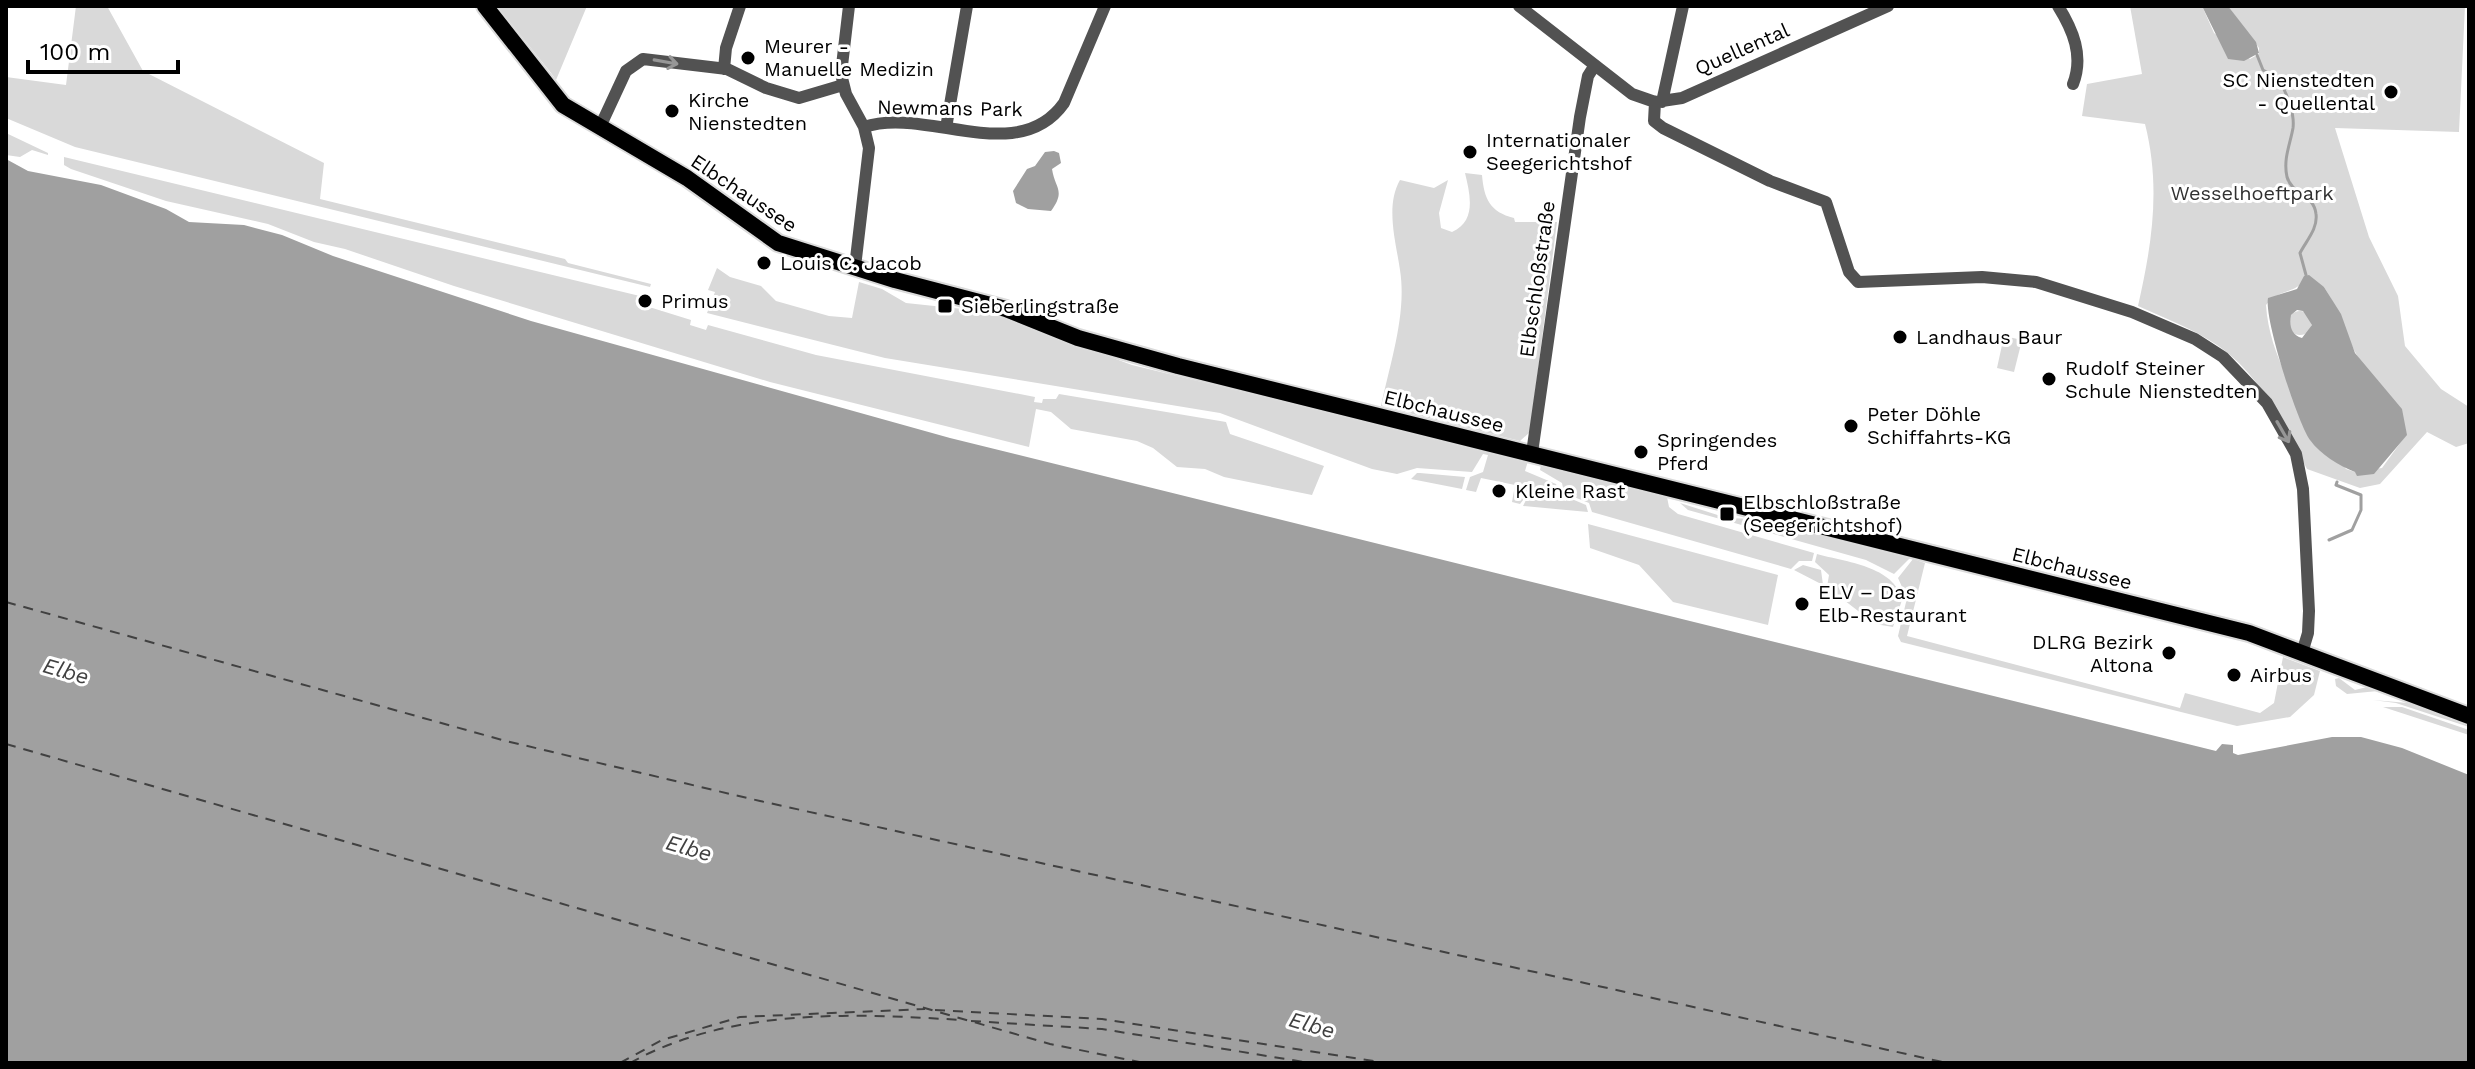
<svg xmlns="http://www.w3.org/2000/svg" width="2475" height="1069" font-family="'Work Sans',sans-serif">
<rect width="100%" height="100%" fill="#fff"/>
<path fill="#d9d9d9" fill-rule="evenodd" d="M 76,6 L 107,6 L 143,71 L 324,163 L 320,199 L 565,259 L 568,263 L 651,284 L 650,287 L 75,147 L 6,118 L 6,77 L 66,85 Z
M 497,6 L 587,6 L 556,80 L 551,73 Z
M 2130,6 L 2202,6 L 2214,33 L 2250,59 L 2259,54 L 2259,48 L 2228,6 L 2465,6 L 2459,132 L 2335,128 L 2369,237 L 2398,296 L 2405,346 L 2441,389 L 2469,407 L 2469,443 L 2456,447 L 2427,432 L 2380,484 L 2360,488 L 2307,469 C 2283,424 2261,375 2217,345 C 2193,329 2165,318 2138,306 C 2152,244 2161,187 2145,124 L 2082,116 L 2087,84 L 2142,74 ZM 2303,282 L 2324,287 C 2338,308 2343,328 2354,350 C 2371,384 2403,394 2406,435 L 2382,468 L 2355,472 L 2346,469 C 2312,421 2270,366 2266,305 C 2279,289 2292,294 2303,282 Z
M 6,133 L 48,153 L 48,155 L 32,150 L 20,157 L 6,155 Z
M 64,157 L 644,297 L 646,306 L 691,320 L 690,325 L 706,330 L 708,325 L 816,355 L 1035,397 L 1034,402 L 1042,403 L 1043,399 L 1056,399 L 1059,394 L 1226,422 L 1230,434 L 1324,466 L 1312,495 L 1224,477 L 1205,469 L 1177,467 L 1153,448 L 1137,441 L 1071,429 L 1051,412 L 1036,409 L 1029,447 L 770,382 L 454,286 L 345,249 L 314,242 L 268,224 L 166,201 L 71,169 L 64,165 Z
M 1465,173 L 1482,175 C 1484,199 1490,212 1514,218 L 1515,222 L 1557,222 L 1530,432 L 1520,441 L 1381,406 C 1390,363 1407,314 1400,270 C 1396,242 1385,206 1400,180 L 1434,188 L 1448,180 L 1439,213 L 1441,228 L 1452,232 C 1477,221 1470,194 1465,173 Z
M 717,268 L 730,277 L 761,286 L 776,301 L 829,316 L 852,318 L 859,282 L 882,289 L 906,303 L 972,310 L 1005,318 L 1132,365 L 1528,461 L 1525,471 L 1556,484 L 1560,492 L 1527,495 L 1520,504 L 1512,502 L 1515,485 L 1481,478 L 1476,492 L 1466,490 L 1470,477 L 1483,472 L 1488,455 L 1483,454 L 1472,472 L 1417,468 L 1397,474 L 1372,469 L 1220,413 L 885,358 L 707,313 L 715,292 L 708,290 Z
M2288 323a12 12 0 1 1 24 0a12 12 0 1 1-24 0Z
M 2004,336 L 2022,340 L 2014,372 L 1997,368 Z
M 1541,465 L 1667,497 L 1669,507 L 1678,514 L 1814,553 L 1812,561 L 1799,561 L 1791,569 L 1592,512 L 1589,503 L 1564,493 L 1562,483 L 1540,470 Z
M 1417,473 L 1420,473 L 1465,477 L 1462,489 L 1411,479 Z
M 1547,494 L 1555,495 L 1555,499 L 1566,501 L 1567,497 L 1586,505 L 1588,512 L 1523,506 L 1527,498 Z
M 1680,503 L 1727,518 L 1754,519 L 1910,558 L 1894,574 L 1866,560 L 1688,510 Z
M 1588,524 L 1778,575 L 1768,625 L 1673,602 L 1639,565 L 1590,548 Z
M 1817,554 C 1845,562 1895,566 1902,600 L 1893,627 L 1875,624 L 1827,587 L 1829,575 L 1815,562 Z
M 1913,559 L 1925,563 L 1907,636 L 2180,708 L 2185,693 L 2260,713 L 2274,703 L 2283,657 L 2320,671 L 2314,695 L 2290,717 L 2237,726 L 1901,642 L 1898,636 L 1907,598 L 1898,578 Z
M 1803,565 L 1821,570 L 1823,585 L 1794,570 Z
M 2339,678 L 2355,690 L 2367,687 L 2378,691 L 2347,694 L 2336,686 L 2335,679 Z
M 2373,700 L 2408,703 L 2469,724 L 2469,727 L 2396,703 Z
M 2383,707 L 2402,707 L 2469,730 L 2469,735 Z"/>
<path fill="#a0a0a0" fill-rule="evenodd" d="M 2202,6 L 2228,6 L 2256,42 L 2259,53 L 2244,61 L 2228,59 Z
M 1054,151 L 1059,153 L 1061,163 L 1052,169 C 1055,189 1066,190 1051,211 L 1028,209 L 1016,203 L 1013,191 L 1027,169 L 1035,166 L 1045,152 Z
M 6,159 L 28,171 L 101,185 L 166,209 L 189,222 L 244,225 L 282,235 L 333,256 L 531,321 L 950,438 L 2216,751 L 2222,744 L 2233,745 L 2233,753 L 2238,755 L 2332,737 L 2361,737 L 2402,748 L 2469,775 L 2469,1063 L 6,1063 Z
M 2309,275 L 2324,287 L 2341,314 L 2355,353 L 2402,409 L 2407,435 L 2374,474 L 2357,476 L 2355,472 C 2338,465 2321,455 2310,440 C 2297,421 2264,319 2268,298 L 2297,289 L 2304,276 ZM 2297,310 L 2303,311 L 2312,325 L 2302,338 C 2291,335 2289,325 2291,315 Z"/>
<g fill="none" stroke-linecap="round" stroke-linejoin="round">
<path stroke="#a0a0a0" stroke-width="3" d="M 2257,55 L 2263,70 L 2280,80 C 2286,94 2295,112 2293,128 C 2290,145 2283,159 2287,177 C 2292,195 2314,194 2316,214 C 2318,229 2306,241 2300,253 L 2306,275
M 2329,540 L 2352,530 L 2361,510 L 2361,495 L 2336,485 L 2337,482"/>
<path stroke="#414141" stroke-width="2" stroke-dasharray="10 8" stroke-linecap="butt" d="M 6,602 L 506,741 L 760,801 L 1947,1063
M 6,744 L 1050,1044 L 1144,1063
M 935,1010 L 1102,1019 L 1386,1063
M 971,1021 L 1102,1029 L 1310,1063
M 620,1063 L 662,1040 L 740,1017 L 925,1009
M 630,1063 C 729,1008 851,1013 961,1020"/>
<defs>
<path id="major" d="M 485,6 L 563,105 L 687,178 L 778,243 L 895,280 L 1006,309 L 1078,338 L 1178,366 L 2249,633 L 2469,716"/>
</defs>
<use href="#major" stroke="#dbdbdb" stroke-width="20"/>
<path stroke="#525252" stroke-width="12" d="M 849,6 L 841,74 L 846,94 L 864,127 L 869,148 L 855,267
M 1519,6 L 1632,94 L 1655,102 L 1682,98 L 1888,6
M 2058,6 C 2073,30 2084,56 2073,84
M 724,69 L 726,48 L 740,6
M 1655,102 L 1654,121 L 1663,128 L 1770,181 L 1826,202 L 1849,272 L 1858,282 L 1982,277 L 2036,282 L 2132,312 L 2195,339 L 2223,357 L 2267,403 L 2296,454 L 2303,489 L 2309,611 L 2308,633 L 2302,653
M 1662,102 L 1683,6
M 600,127 L 626,71 L 643,59 L 727,69 L 766,88 L 799,98 L 843,85
M 864,127 C 926,106 1018,168 1064,103 L 1105,6
M 946,128 L 967,6
M 1532,453 L 1580,117 L 1588,76 L 1595,65"/>
<use href="#major" stroke="#000" stroke-width="16"/>
</g>
<defs><path id="oneway-shaft" d="M-6 0H5M1.5-3L5.5 0L1.5 3" fill="none" stroke-width="1.6" stroke-linecap="round" stroke-linejoin="round" transform="scale(2)"/></defs>
<g stroke="#979797">
<use href="#oneway-shaft" transform="translate(666 62) rotate(10)"/>
<use href="#oneway-shaft" transform="translate(2283 432) rotate(60)"/>
</g>
<g fill="#000" stroke="#fff" stroke-width="3">
<circle cx="748" cy="58" r="8"/>
<circle cx="2391" cy="92" r="8"/>
<circle cx="672" cy="111" r="8"/>
<circle cx="1470" cy="152" r="8"/>
<circle cx="764" cy="263" r="8"/>
<circle cx="645" cy="301" r="8"/>
<rect x="937" y="298" width="16" height="16" rx="4"/>
<circle cx="1900" cy="337" r="8"/>
<circle cx="2049" cy="379" r="8"/>
<circle cx="1851" cy="426" r="8"/>
<circle cx="1641" cy="452" r="8"/>
<circle cx="1499" cy="491" r="8"/>
<rect x="1719" y="506" width="16" height="16" rx="4"/>
<circle cx="1802" cy="604" r="8"/>
<circle cx="2169" cy="653" r="8"/>
<circle cx="2234" cy="675" r="8"/>
</g>
<g text-anchor="middle" dominant-baseline="central" stroke-width="6" stroke-linejoin="round" paint-order="stroke">
<g font-size="20" fill="#000" stroke="#fff" text-anchor="start">
<text x="764" y="46">Meurer -<tspan x="764" dy="23">Manuelle Medizin</tspan></text>
<text x="2375" y="80" text-anchor="end">SC Nienstedten<tspan x="2375" dy="23">- Quellental</tspan></text>
<text x="688" y="100">Kirche<tspan x="688" dy="23">Nienstedten</tspan></text>
<text x="1486" y="140">Internationaler<tspan x="1486" dy="23">Seegerichtshof</tspan></text>
<text x="780" y="263">Louis C. Jacob</text>
<text x="661" y="301">Primus</text>
<text x="961" y="306">Sieberlingstraße</text>
<text x="1916" y="337">Landhaus Baur</text>
<text x="2065" y="368">Rudolf Steiner<tspan x="2065" dy="23">Schule Nienstedten</tspan></text>
<text x="1867" y="414">Peter Döhle<tspan x="1867" dy="23">Schiffahrts-KG</tspan></text>
<text x="1657" y="440">Springendes<tspan x="1657" dy="23">Pferd</tspan></text>
<text x="1515" y="491">Kleine Rast</text>
<text x="1743" y="502">Elbschloßstraße<tspan x="1743" dy="23">(Seegerichtshof)</tspan></text>
<text x="1818" y="592">ELV – Das<tspan x="1818" dy="23">Elb-Restaurant</tspan></text>
<text x="2153" y="642" text-anchor="end">DLRG Bezirk<tspan x="2153" dy="23">Altona</tspan></text>
<text x="2250" y="675">Airbus</text>
</g>
<g font-size="20" fill="#000" stroke="#fff">
<text transform="translate(1742 49) rotate(-24)">Quellental</text>
<text transform="translate(950 108) rotate(1)">Newmans Park</text>
<text transform="translate(744 193) rotate(34)">Elbchaussee</text>
<text transform="translate(1537 279) rotate(-82)">Elbschloßstraße</text>
<text transform="translate(1444 411) rotate(14)">Elbchaussee</text>
<text transform="translate(2072 568) rotate(14)">Elbchaussee</text>
</g>
<g font-size="20" fill="#303030" stroke="#fff">
<text x="2252" y="193">Wesselhoeftpark</text>
</g>
<g font-size="22" font-style="italic" fill="#414141" stroke="#fff">
<text transform="translate(66 671) rotate(16)">Elbe</text>
<text transform="translate(689 848) rotate(16)">Elbe</text>
<text transform="translate(1312 1025) rotate(16)">Elbe</text>
</g>
</g>
<rect width="2475" height="1069" fill="none" stroke="#000000" stroke-width="16"/>
<path d="M28 60v12h150v-12" fill="none" stroke="#000000" stroke-width="4"/>
<text x="40" y="60" font-size="24" fill="#000000" stroke="#ffffff" stroke-width="6" paint-order="stroke">100 m</text>
</svg>
